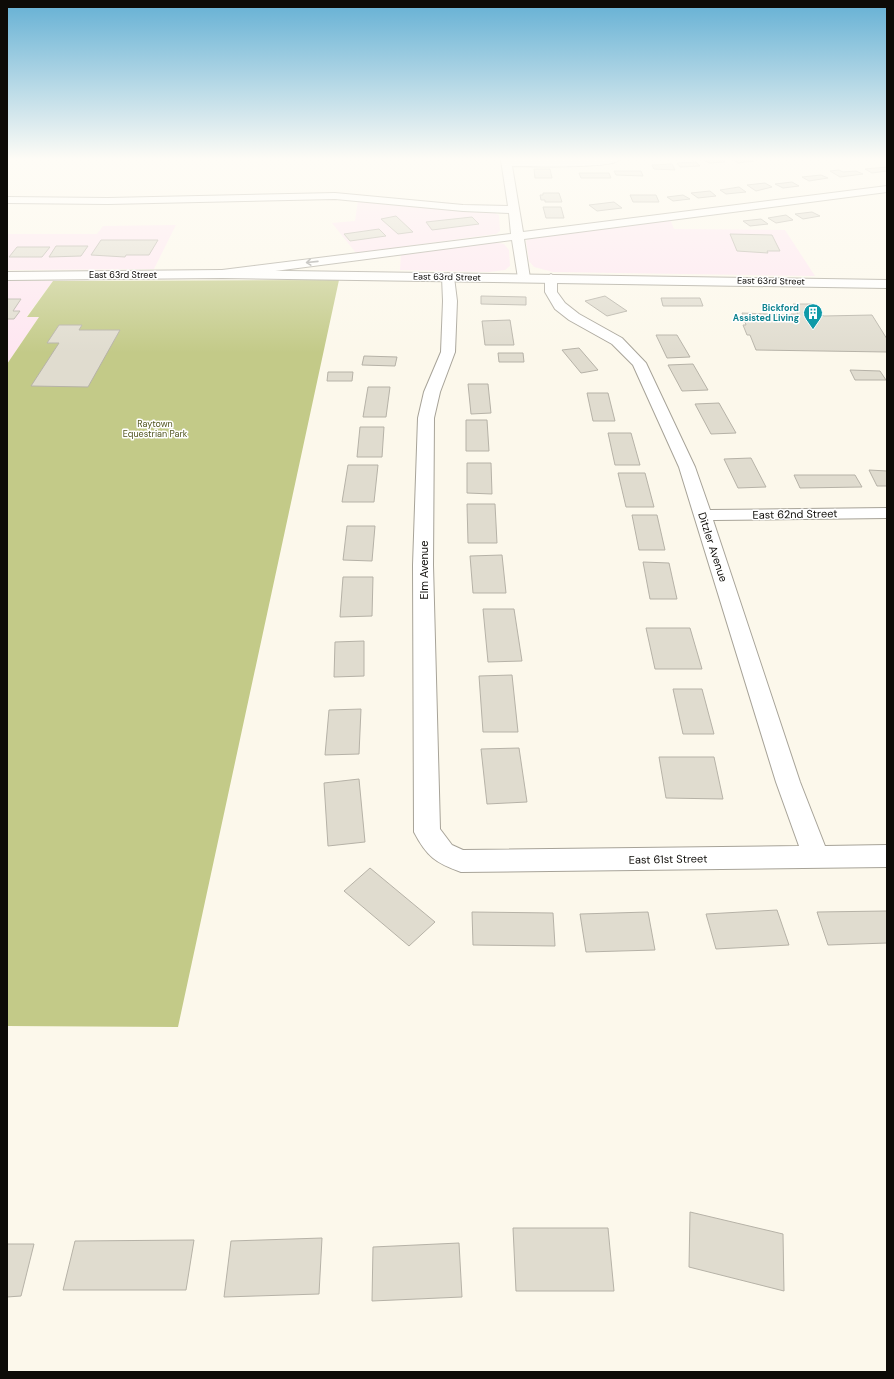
<svg xmlns="http://www.w3.org/2000/svg" width="894" height="1379" font-family="'DM Sans',sans-serif">
<rect width="100%" height="100%" fill="#fcf8eb"/>
<path fill="#fee6f1" d="M 358,200 L 494,213 L 499,215 L 500,231 L 496,234 L 356,253 L 332,223 L 355,221 Z
M 670,219 L 674,229 L 785,230 L 815,276 L 553,272 L 534,267 L 529,261 L 526,241 L 530,238 Z
M 176,225 L 154,269 L 7,270 L 7,234 L 97,234 L 103,226 Z
M 494,242 L 504,244 L 509,250 L 510,266 L 505,270 L 489,272 L 400,270 L 401,253 Z
M 7,281 L 53,281 L 27,316 L 39,317 L 7,364 Z"/>
<path fill="#c3ca88" d="M 339,280 L 178,1027 L 7,1026 L 7,364 L 39,317 L 27,317 L 53,281 Z"/>
<path fill="#e0dccf" stroke="#b6b2a7" d="M 704,160 L 722,160 L 725,162 L 709,163 Z
M 733,160 L 752,160 L 754,161 L 738,163 Z
M 696,162 L 700,166 L 680,167 L 677,163 Z
M 672,164 L 675,170 L 654,169 L 652,165 Z
M 887,167 L 887,171 L 872,173 L 865,169 Z
M 534,169 L 550,169 L 552,178 L 535,178 Z
M 839,170 L 843,172 L 856,171 L 863,174 L 840,177 L 830,171 Z
M 614,171 L 641,171 L 643,176 L 616,175 Z
M 579,173 L 609,173 L 611,178 L 581,178 Z
M 821,175 L 828,178 L 809,181 L 802,177 Z
M 792,182 L 799,186 L 783,188 L 775,184 Z
M 765,183 L 772,187 L 756,191 L 747,185 Z
M 739,187 L 746,192 L 726,194 L 720,190 Z
M 710,191 L 716,196 L 698,198 L 691,193 Z
M 543,193 L 559,193 L 562,202 L 545,202 L 545,200 L 541,200 L 540,195 L 543,195 Z
M 630,195 L 656,195 L 659,202 L 633,202 Z
M 683,195 L 690,199 L 673,201 L 667,197 Z
M 614,202 L 622,208 L 597,211 L 589,205 Z
M 543,207 L 561,207 L 564,218 L 546,218 Z
M 812,212 L 820,216 L 803,219 L 795,214 Z
M 786,215 L 793,220 L 776,223 L 768,218 Z
M 396,216 L 413,232 L 398,234 L 381,219 Z
M 472,217 L 479,224 L 432,230 L 426,222 Z
M 761,219 L 768,224 L 750,226 L 743,221 Z
M 379,229 L 386,236 L 350,241 L 344,234 Z
M 730,234 L 772,235 L 780,251 L 767,251 L 768,253 L 737,251 Z
M 101,240 L 158,240 L 149,255 L 126,255 L 125,257 L 91,255 Z
M 56,246 L 88,246 L 81,256 L 49,257 Z
M 17,247 L 50,247 L 42,257 L 9,257 Z
M 481,296 L 526,297 L 526,305 L 481,304 Z
M 605,296 L 627,311 L 607,316 L 585,301 Z
M 661,298 L 700,298 L 703,306 L 663,306 Z
M 7,299 L 21,299 L 13,311 L 20,311 L 14,319 L 7,319 Z
M 793,304 L 812,304 L 817,314 L 824,316 L 872,315 L 887,339 L 887,352 L 756,350 L 750,335 L 747,335 L 743,325 L 746,325 L 742,313 L 792,315 L 791,314 L 798,314 Z
M 510,320 L 514,345 L 485,345 L 482,321 Z
M 59,325 L 82,325 L 79,330 L 120,330 L 88,387 L 31,386 L 59,343 L 47,343 Z
M 656,335 L 677,335 L 690,357 L 667,358 Z
M 579,348 L 598,370 L 581,373 L 562,350 Z
M 498,353 L 523,353 L 524,362 L 499,362 Z
M 364,356 L 397,357 L 395,366 L 362,365 Z
M 693,364 L 708,390 L 682,391 L 668,365 Z
M 850,370 L 880,371 L 886,380 L 855,380 Z
M 328,372 L 353,372 L 352,381 L 327,381 Z
M 468,384 L 488,384 L 491,413 L 471,414 Z
M 368,387 L 390,387 L 386,417 L 363,417 Z
M 587,393 L 608,393 L 615,421 L 593,421 Z
M 719,403 L 736,433 L 711,434 L 695,404 Z
M 466,420 L 487,420 L 489,451 L 466,451 Z
M 360,427 L 384,427 L 382,457 L 357,457 Z
M 608,433 L 631,433 L 640,465 L 615,465 Z
M 751,458 L 766,487 L 738,488 L 724,459 Z
M 467,463 L 491,463 L 492,494 L 467,493 Z
M 348,465 L 378,465 L 374,502 L 342,502 Z
M 869,470 L 887,471 L 887,486 L 877,486 Z
M 618,473 L 645,473 L 654,507 L 626,507 Z
M 794,475 L 855,475 L 862,487 L 800,488 Z
M 467,504 L 495,504 L 497,543 L 468,543 Z
M 632,515 L 657,515 L 665,550 L 639,550 Z
M 347,526 L 375,526 L 372,561 L 343,560 Z
M 502,555 L 506,593 L 473,593 L 470,556 Z
M 643,562 L 669,563 L 677,599 L 650,599 Z
M 343,577 L 373,577 L 372,616 L 340,617 Z
M 483,609 L 514,609 L 522,661 L 488,662 Z
M 646,628 L 690,628 L 702,669 L 655,669 Z
M 364,641 L 364,676 L 334,677 L 335,642 Z
M 512,675 L 518,732 L 483,732 L 479,676 Z
M 673,689 L 702,689 L 714,734 L 683,734 Z
M 361,709 L 359,754 L 325,755 L 329,710 Z
M 519,748 L 527,802 L 487,804 L 481,749 Z
M 659,757 L 714,757 L 723,799 L 666,798 Z
M 359,779 L 365,842 L 328,846 L 324,783 Z
M 370,868 L 435,922 L 409,946 L 344,891 Z
M 777,910 L 789,945 L 716,949 L 706,914 Z
M 887,911 L 887,943 L 828,945 L 817,912 Z
M 472,912 L 553,913 L 555,946 L 473,945 Z
M 648,912 L 655,950 L 586,952 L 580,914 Z
M 690,1212 L 783,1234 L 784,1291 L 689,1267 Z
M 513,1228 L 608,1228 L 614,1291 L 516,1291 Z
M 322,1238 L 319,1294 L 224,1297 L 231,1241 Z
M 194,1240 L 186,1290 L 63,1290 L 75,1241 Z
M 459,1243 L 462,1297 L 372,1301 L 373,1247 Z
M 7,1244 L 34,1244 L 21,1296 L 7,1297 Z"/>
<g fill="none" stroke-linecap="round" stroke-linejoin="round">
<defs>
<path id="street" d="M 501,160 L 619,160 C 611,169 528,166 512,166 L 523,232 L 887,186 L 887,192 L 524,239 L 530,278 L 524,282 L 518,278 L 512,240 L 222,278 L 216,274 L 222,270 L 511,234 L 509,213 L 463,211 L 335,199 L 108,204 L 7,203 L 7,197 L 108,198 L 335,193 L 463,205 L 508,206 Z
M 448,273 L 454,277 L 457,301 L 455,352 L 440,392 L 434,418 L 433,565 L 440,829 L 452,845 L 463,850 L 799,846 L 776,782 L 679,467 L 633,365 L 612,344 L 569,320 L 555,309 L 545,292 L 545,278 L 551,274 L 557,278 L 557,292 L 565,303 L 579,314 L 622,338 L 646,363 L 695,467 L 710,510 L 887,508 L 887,518 L 713,520 L 800,782 L 825,846 L 887,845 L 887,867 L 461,872 C 436,863 427,857 414,832 L 413,565 L 418,418 L 424,392 L 441,352 L 443,301 L 442,277 Z"/>
<path id="secondary" d="M 222,270 L 887,280 L 887,288 L 222,278 L 7,280 L 7,272 Z"/>
</defs>
<use href="#street" stroke="#a7a398" stroke-width="2"/>
<use href="#secondary" stroke="#a7a398" stroke-width="2"/>
<use href="#street" fill="#fff" fill-rule="evenodd"/>
<use href="#secondary" fill="#fff" fill-rule="evenodd"/>
</g>
<defs><path id="oneway-shaft" d="M-6 0H5M1.5-3L5.5 0L1.5 3" fill="none" stroke-width="1.6" stroke-linecap="round" stroke-linejoin="round"/></defs>
<use stroke="#9e9d9c" href="#oneway-shaft" transform="translate(312 262) rotate(174)"/>
<linearGradient id="sky" x2="0" y2="1"><stop stop-color="#64b0d4"/><stop offset="0.45" stop-color="#fefcf6"/><stop offset="1" stop-color="#fefcf6" stop-opacity="0"/></linearGradient>
<rect width="894" height="353" fill="url(#sky)"/>
<defs>
<symbol id="building-pin" viewBox="-11 -11 22 30"><path d="M0 17L-7.5 6A9.5 9.5 0 1 1 7.5 6Z" fill="#0f9aa8" stroke="#fff"/><path d="M-4-6H4V6H1V3H-1V6H-4ZM-2.5-4.3h1.7v1.8h-1.7ZM.8-4.3h1.7v1.8H.8ZM-2.5-1h1.7V.8h-1.7ZM.8-1h1.7V.8H.8Z" fill="#fff"/></symbol>
</defs>
<g fill-rule="evenodd">
<use href="#building-pin" x="802" y="302" width="22" height="30"/>
</g>
<g text-anchor="middle" dominant-baseline="central" stroke-width="3" stroke-linejoin="round" paint-order="stroke">
<g font-size="9" fill="#0d0b07" stroke="#fff">
<text x="123" y="275">East 63rd Street</text>
<text transform="translate(447 277) rotate(1)">East 63rd Street</text>
<text transform="translate(771 281) rotate(1)">East 63rd Street</text>
</g>
<g font-size="9" font-weight="bold" fill="#0d838f" stroke="#fff" text-anchor="end">
<text x="799" y="308">Bickford<tspan x="799" dy="10">Assisted Living</tspan></text>
</g>
<g font-size="9" fill="#51551f" stroke="#fff">
<text x="155" y="424">Raytown<tspan x="155" dy="10">Equestrian Park</tspan></text>
</g>
<g font-size="11" fill="#0d0b07" stroke="#fff">
<text transform="translate(795 514) rotate(-1)">East 62nd Street</text>
<text transform="translate(713 547) rotate(72)">Ditzler Avenue</text>
<text transform="translate(424 570) rotate(-90)">Elm Avenue</text>
<text transform="translate(668 859) rotate(-1)">East 61st Street</text>
</g>
</g>
<rect width="894" height="1379" fill="none" stroke="#0d0b07" stroke-width="16"/>
</svg>
